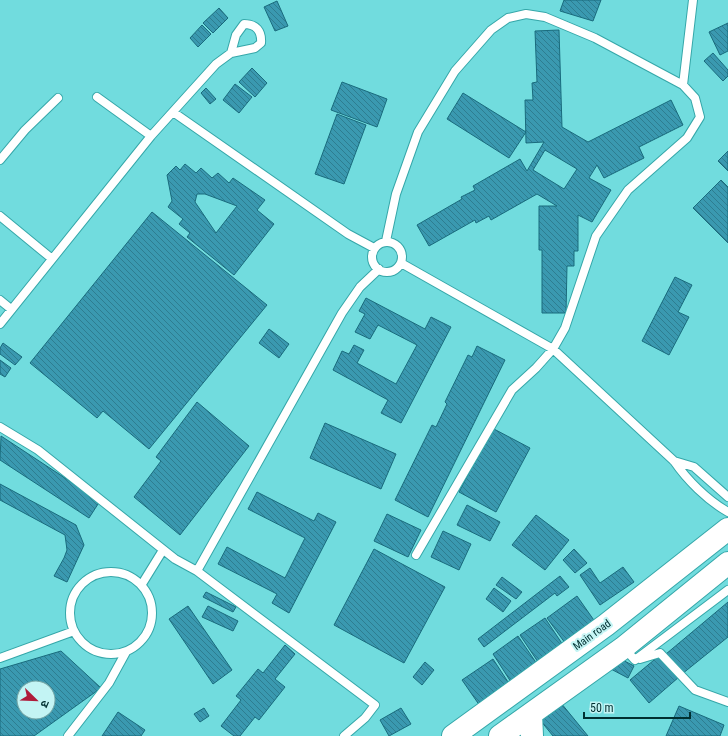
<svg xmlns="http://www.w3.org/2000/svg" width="728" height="736" font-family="'Roboto Condensed','Noto Sans Devanagari',sans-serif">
<defs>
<pattern id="building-back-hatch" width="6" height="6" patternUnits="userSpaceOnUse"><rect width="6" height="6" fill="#3a99b0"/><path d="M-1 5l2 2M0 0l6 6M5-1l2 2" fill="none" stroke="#2e7d90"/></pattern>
</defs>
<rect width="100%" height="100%" fill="#71dcde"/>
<path fill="url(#building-back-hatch)" stroke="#196b7d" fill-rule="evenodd" d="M 564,0 L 601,0 L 593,21 L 560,11 Z
M 277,1 L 288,26 L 275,31 L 264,7 Z
M 219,8 L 228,18 L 213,33 L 203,23 Z
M 728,23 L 728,51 L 720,55 L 709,32 Z
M 202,25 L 211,34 L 198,47 L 190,38 Z
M 559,30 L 562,127 L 588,142 L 671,100 L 683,125 L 639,147 L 644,158 L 604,178 L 597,165 L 589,178 L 611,190 L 592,222 L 578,215 L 578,251 L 574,251 L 574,266 L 567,266 L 566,313 L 542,313 L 542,250 L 539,250 L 539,206 L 557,206 L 537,194 L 491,220 L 489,216 L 476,223 L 475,220 L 429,246 L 417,225 L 462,199 L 461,197 L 475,190 L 473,186 L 520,159 L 527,171 L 544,142 L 526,143 L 525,100 L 533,100 L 532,83 L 537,82 L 535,31 ZM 545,150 L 577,169 L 564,189 L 533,170 Z
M 713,53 L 728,70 L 728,76 L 723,81 L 704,61 Z
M 252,68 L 267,83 L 255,97 L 239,82 Z
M 342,82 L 387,99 L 377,127 L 331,110 Z
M 235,84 L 252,97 L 239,113 L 223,100 Z
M 206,88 L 216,99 L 210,104 L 201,93 Z
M 463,93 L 526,132 L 509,158 L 447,119 Z
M 337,114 L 366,125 L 344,184 L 315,174 Z
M 728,151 L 728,171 L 718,161 Z
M 185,164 L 196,173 L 201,168 L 212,178 L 218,173 L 229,183 L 233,178 L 265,200 L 257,210 L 274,224 L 234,275 L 187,237 L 190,233 L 179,224 L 183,219 L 168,207 L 172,201 L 167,175 L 176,166 L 180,170 ZM 197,194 L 205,194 L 237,206 L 216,233 L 195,202 Z
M 721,180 L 728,187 L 728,243 L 693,208 Z
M 152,212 L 267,305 L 149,449 L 103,411 L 97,418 L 30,363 Z
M 675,277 L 692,285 L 678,312 L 689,317 L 669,355 L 642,341 Z
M 366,298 L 425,329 L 431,317 L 451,327 L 401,423 L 381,413 L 388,400 L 333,370 L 342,351 L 349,354 L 354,345 L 364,350 L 357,363 L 396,384 L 417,345 L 378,325 L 370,339 L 355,332 L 365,314 L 359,311 Z
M 269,329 L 289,344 L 279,358 L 259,343 Z
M 3,343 L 22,357 L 15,365 L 0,354 L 0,348 Z
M 477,346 L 505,360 L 428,517 L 395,500 L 432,425 L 436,427 L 447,404 L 445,402 L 468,355 L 472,357 Z
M 0,360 L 11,368 L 5,377 L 0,374 Z
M 197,402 L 249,446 L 180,535 L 134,497 L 161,461 L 156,457 Z
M 325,423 L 396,454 L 381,489 L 310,458 Z
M 492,428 L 530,448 L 496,512 L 459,492 Z
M 1,436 L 100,501 L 89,518 L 0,460 Z
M 0,484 L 76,525 L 84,545 L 67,582 L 54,576 L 64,558 L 67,550 L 65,535 L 0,500 Z
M 257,492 L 314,521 L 318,513 L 336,522 L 289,613 L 272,603 L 277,594 L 218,564 L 227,547 L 285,578 L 305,538 L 248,509 Z
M 467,505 L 500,522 L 490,541 L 457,525 Z
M 387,514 L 421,530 L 408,557 L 374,541 Z
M 536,515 L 569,540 L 545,570 L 512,545 Z
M 443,531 L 471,544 L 459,570 L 431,557 Z
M 374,549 L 445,587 L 404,663 L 334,625 Z
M 574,549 L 587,563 L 575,573 L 563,560 Z
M 623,567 L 634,582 L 600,605 L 580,575 L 590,568 L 600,583 Z
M 560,576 L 569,587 L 557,596 L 555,593 L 484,647 L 478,639 Z
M 502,577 L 522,592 L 516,599 L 496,585 Z
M 494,588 L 511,601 L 503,612 L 486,599 Z
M 206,592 L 236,607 L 233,612 L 203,597 Z
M 577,596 L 598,626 L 568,647 L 547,618 Z
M 728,602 L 728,637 L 682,674 L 666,654 Z
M 188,606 L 232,670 L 213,684 L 169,619 Z
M 208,606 L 238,621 L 233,631 L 202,617 Z
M 545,618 L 563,645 L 538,662 L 520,635 Z
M 518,636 L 537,664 L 511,682 L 493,654 Z
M 285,645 L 295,654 L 275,679 L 285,687 L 259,720 L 255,717 L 240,736 L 234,736 L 221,726 L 241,700 L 236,696 L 258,669 L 263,673 Z
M 61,651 L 101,688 L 34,736 L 0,736 L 0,669 ZM 24,688 L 48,688 L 48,712 L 24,712 Z
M 660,655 L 679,677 L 649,703 L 630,680 Z
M 615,656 L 634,666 L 628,678 L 609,668 Z
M 493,659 L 510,685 L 480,706 L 462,680 Z
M 425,662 L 434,670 L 422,685 L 413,677 Z
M 561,703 L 588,736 L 553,736 L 540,720 Z
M 679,706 L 724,725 L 720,736 L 666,736 Z
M 204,708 L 209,716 L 200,722 L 194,714 Z
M 401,708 L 411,724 L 389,736 L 380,720 Z
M 118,712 L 145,730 L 141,736 L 102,736 Z"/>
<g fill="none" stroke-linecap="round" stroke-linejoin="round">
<defs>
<path id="service" d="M 244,24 C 256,24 262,31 261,43 L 255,48 L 231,53 L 236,35 Z
M 683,85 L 693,0
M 97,97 L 151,136
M 173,112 L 348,234 L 374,248
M 0,160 L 25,130 L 58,98
M 0,216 L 51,258
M 386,241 L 396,194 L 418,132 L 455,71 L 491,30 L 508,18 L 526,14 L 545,17 L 595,38 L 683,85 L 695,98 L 700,117 L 687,138 L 628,190 L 596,236 L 565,328 L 553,349 L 536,368 L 512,390 L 416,555
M372 257a15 15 0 1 1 30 0a15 15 0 1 1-30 0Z
M 401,263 L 553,349 L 674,461 C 687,480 707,500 728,512
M 0,300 L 11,309
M 0,324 L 151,136 L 216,64 L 231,53
M 0,427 L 38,450 L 175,559 L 197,571 L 375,705 L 365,718 L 344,736
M 674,461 L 694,467 L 728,497
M 197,571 L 342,313 L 360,287 L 379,269
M70 613a41 41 0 1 1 82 0a41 41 0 1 1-82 0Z
M 142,584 L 163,550
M 624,648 L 635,660 L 728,590
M 0,658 L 74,631
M 640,659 L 660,653 L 695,690 L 728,702
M 68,736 L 109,683 L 126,652"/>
<path id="primary" d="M 531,714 L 532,736
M 453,736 L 606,625 L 728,529
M 500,736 L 623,648 L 728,563"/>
</defs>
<use href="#service" stroke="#35a7a9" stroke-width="10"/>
<use href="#primary" stroke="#35a7a9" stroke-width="24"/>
<use href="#service" stroke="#fff" stroke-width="8"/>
<use href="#primary" stroke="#fff" stroke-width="22"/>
</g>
<g text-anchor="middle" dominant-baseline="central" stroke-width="4" stroke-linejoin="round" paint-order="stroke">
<g font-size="11" fill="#003031" stroke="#c3f4f4">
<text transform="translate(592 635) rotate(-36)">Main road</text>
</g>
</g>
<g transform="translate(36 700) rotate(113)"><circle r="19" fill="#c3f4f4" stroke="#75a6a6"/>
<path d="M0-3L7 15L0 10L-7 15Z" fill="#af1b3a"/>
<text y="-6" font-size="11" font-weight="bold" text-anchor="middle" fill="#003031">उ</text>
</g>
<path d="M584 712v6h106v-6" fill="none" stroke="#003031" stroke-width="2"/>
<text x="590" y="712" font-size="12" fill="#003031" stroke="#c3f4f4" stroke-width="3" paint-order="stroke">50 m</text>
</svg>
